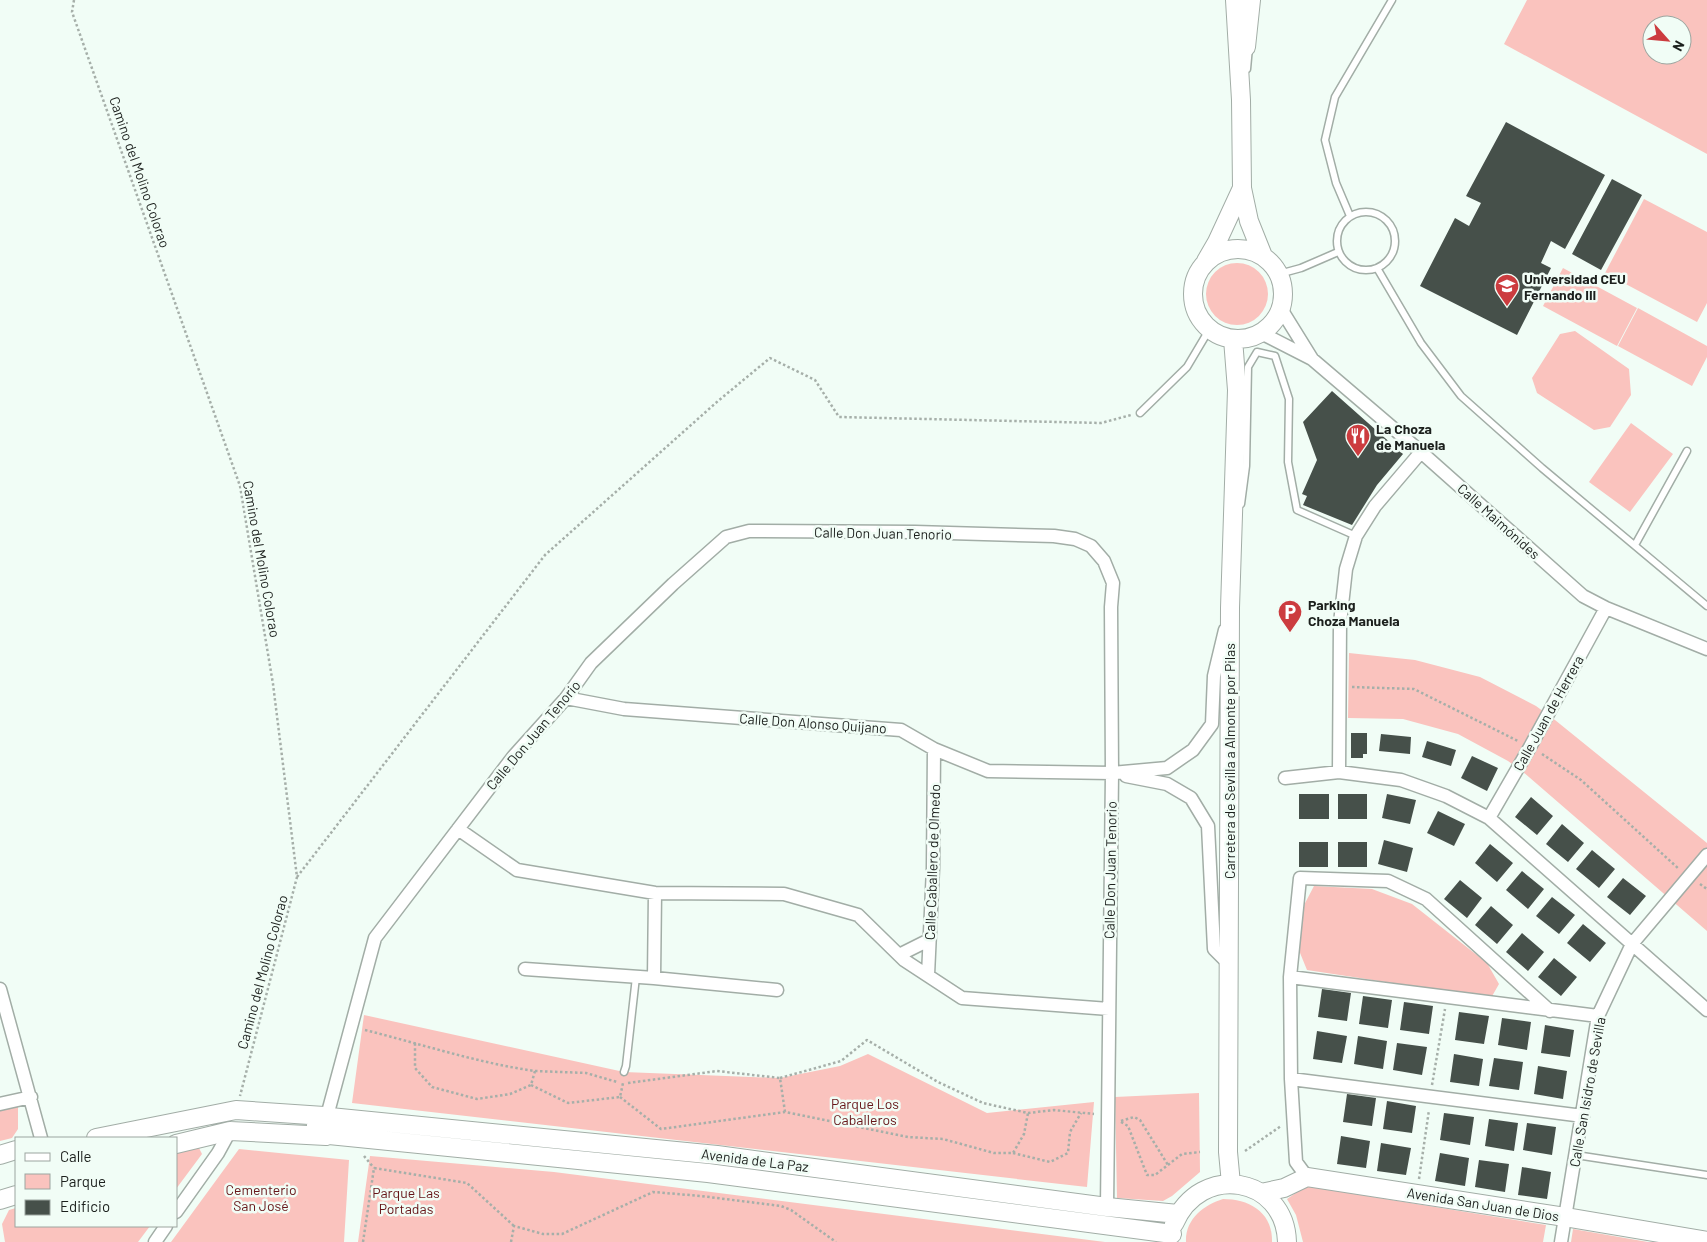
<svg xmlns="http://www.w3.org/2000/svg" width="1707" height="1242" font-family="Barlow,sans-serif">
<rect width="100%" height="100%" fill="#f1fdf6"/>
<path fill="#fac3be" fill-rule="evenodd" d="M 1527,0 L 1707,0 L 1707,154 L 1504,44 ZM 1652,25 L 1682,25 L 1682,55 L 1652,55 Z
M 1644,199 L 1707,232 L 1707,303 L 1697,322 L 1605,273 Z
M1206 294a31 31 0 1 1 62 0a31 31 0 1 1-62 0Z
M 1563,268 L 1637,308 L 1617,346 L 1543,306 Z
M 1638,308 L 1707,346 L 1707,357 L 1692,386 L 1618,346 Z
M 1575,331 L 1629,369 L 1631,395 L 1610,427 L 1594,430 L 1537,393 L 1532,378 L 1560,334 Z
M 1631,423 L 1673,454 L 1630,512 L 1589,482 Z
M 1349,653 L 1415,660 L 1480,677 L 1536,706 L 1555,720 L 1707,843 L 1707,931 L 1523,772 L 1508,761 L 1458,734 L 1403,719 L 1348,718 Z
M 1314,886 L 1372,889 L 1412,904 L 1487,963 L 1499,984 L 1491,998 L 1307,970 L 1298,948 L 1303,907 Z
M 364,1015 L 624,1072 L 780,1078 L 840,1066 L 868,1054 L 987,1113 L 1094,1102 L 1087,1187 L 352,1103 Z
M 1199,1093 L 1200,1172 L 1172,1196 L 1163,1201 L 1117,1198 L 1115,1097 Z
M 18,1106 L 18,1129 L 12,1138 L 0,1141 L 0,1111 Z
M 198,1146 L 202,1154 L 176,1189 L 176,1152 Z
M 239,1149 L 349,1160 L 344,1242 L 171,1242 Z
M 370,1156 L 554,1172 L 1105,1242 L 358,1242 Z
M 1306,1186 L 1546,1225 L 1543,1242 L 1303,1242 L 1296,1215 L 1287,1199 Z
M 1223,1199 C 1249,1199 1273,1212 1272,1242 L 1186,1242 C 1185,1219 1204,1205 1223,1199 Z
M 16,1208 L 16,1226 L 150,1226 L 138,1242 L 5,1242 L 2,1224 L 9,1210 Z
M 1573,1229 L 1648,1242 L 1571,1242 Z"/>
<path fill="#46504a" d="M 1506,122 L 1605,175 L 1565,249 L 1551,241 L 1541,263 L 1551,268 L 1517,335 L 1420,286 L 1455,218 L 1469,226 L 1481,203 L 1466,196 Z
M 1612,179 L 1642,195 L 1601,270 L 1572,254 Z
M 1332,391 L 1403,454 L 1377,485 L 1352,525 L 1303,505 L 1307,496 L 1302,494 L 1317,460 L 1303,422 Z
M 1351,733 L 1367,733 L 1367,754 L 1363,754 L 1363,758 L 1351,758 Z
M 1381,734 L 1411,737 L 1410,754 L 1379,751 Z
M 1427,741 L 1456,750 L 1451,766 L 1422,757 Z
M 1472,756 L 1498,768 L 1487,791 L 1461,778 Z
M 1299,794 L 1329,794 L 1329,819 L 1299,819 Z
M 1338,794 L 1367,794 L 1367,819 L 1338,819 Z
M 1387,794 L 1416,800 L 1410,824 L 1382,818 Z
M 1531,797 L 1553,816 L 1537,835 L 1515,817 Z
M 1438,811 L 1465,824 L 1454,846 L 1427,833 Z
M 1562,824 L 1584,843 L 1568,862 L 1546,844 Z
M 1384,840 L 1413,848 L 1407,872 L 1378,864 Z
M 1299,842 L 1328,842 L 1328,867 L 1299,867 Z
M 1338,842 L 1367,842 L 1367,867 L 1338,867 Z
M 1490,844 L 1513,863 L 1497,882 L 1475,863 Z
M 1592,850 L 1615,869 L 1599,888 L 1576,869 Z
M 1522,871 L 1544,889 L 1528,909 L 1506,890 Z
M 1623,878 L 1646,896 L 1630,915 L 1607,897 Z
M 1460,880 L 1482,898 L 1467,918 L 1444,899 Z
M 1552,897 L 1575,915 L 1559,934 L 1536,916 Z
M 1491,906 L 1513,925 L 1497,944 L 1475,925 Z
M 1583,924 L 1606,943 L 1590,962 L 1567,943 Z
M 1522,933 L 1544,952 L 1528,971 L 1506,952 Z
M 1554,958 L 1577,977 L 1561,996 L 1538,977 Z
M 1322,989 L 1351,993 L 1347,1021 L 1318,1017 Z
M 1363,996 L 1392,1000 L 1388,1028 L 1359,1024 Z
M 1404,1002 L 1433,1006 L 1429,1034 L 1400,1030 Z
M 1459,1012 L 1489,1016 L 1484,1044 L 1455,1040 Z
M 1502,1018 L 1531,1022 L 1527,1050 L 1498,1045 Z
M 1545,1025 L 1574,1030 L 1570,1057 L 1541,1053 Z
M 1317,1031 L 1347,1036 L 1342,1063 L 1313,1059 Z
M 1358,1036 L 1387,1041 L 1383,1069 L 1354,1064 Z
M 1397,1043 L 1427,1047 L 1422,1075 L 1393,1070 Z
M 1454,1054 L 1483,1059 L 1479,1086 L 1450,1082 Z
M 1494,1058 L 1523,1062 L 1519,1090 L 1489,1086 Z
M 1538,1066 L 1567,1071 L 1563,1099 L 1534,1094 Z
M 1347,1094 L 1376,1098 L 1372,1126 L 1343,1122 Z
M 1387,1101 L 1416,1106 L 1412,1133 L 1383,1129 Z
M 1444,1113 L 1474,1117 L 1470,1145 L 1440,1140 Z
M 1489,1119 L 1518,1123 L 1514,1151 L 1485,1146 Z
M 1527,1123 L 1556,1127 L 1552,1155 L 1523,1150 Z
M 1341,1136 L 1370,1141 L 1366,1168 L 1337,1164 Z
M 1381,1143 L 1411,1148 L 1406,1175 L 1377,1171 Z
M 1440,1153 L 1469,1158 L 1465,1186 L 1435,1181 Z
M 1479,1160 L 1509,1164 L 1505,1192 L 1475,1187 Z
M 1522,1167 L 1551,1172 L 1547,1199 L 1518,1195 Z"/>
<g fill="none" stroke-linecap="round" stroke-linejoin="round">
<defs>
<path id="lane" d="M 1247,69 L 1249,47
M1337 241a29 29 0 1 1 58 0a29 29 0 1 1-58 0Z
M 1350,216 L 1336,183 L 1325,140 L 1335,97 L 1392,0
M 1377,268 L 1421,343 L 1461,396 L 1542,468 L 1707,606
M 1279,274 L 1301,268 L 1338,252
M 1140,413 L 1187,367 L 1209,330
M 1241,504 L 1246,466 L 1248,367 L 1257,352 L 1275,356 L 1289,399 L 1288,462 L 1297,510 L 1356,536
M 1635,545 L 1687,451
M 624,1072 L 626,1066 L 636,977
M 1576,1155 L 1707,1175"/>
<path id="street" d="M 1281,309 L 1312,359
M 1261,333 L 1312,359 L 1421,452 L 1583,596 L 1606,608 L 1707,649
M 566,698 L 624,709 L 901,730 L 934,749 L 988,771 L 1112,773 L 1167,768 L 1193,750 L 1212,724 L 1214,676 L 1225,630
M 1339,772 L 1340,623 L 1346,569 L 1356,536 L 1375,506 L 1421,452
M 1126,776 L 1167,784 L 1191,798 L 1208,826 L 1214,949 L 1228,963
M 1285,778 L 1339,772 L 1401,780 L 1446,796 L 1489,818 L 1707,1010
M 1489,818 L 1530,747 L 1606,608
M 458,829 L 517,870 L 655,893 L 784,894 L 858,915 L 904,960 L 962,998 L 1109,1009
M 655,893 L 654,978 L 777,990
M 899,955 L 929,940
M 525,969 L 654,978
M 928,975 L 933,868 L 934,749
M 1290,977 L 1598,1016
M 0,989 L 41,1138
M 1291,1079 L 1583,1116
M 0,1104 L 31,1097
M 327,1116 L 375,938 L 513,757 L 566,698 L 591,663 L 673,584 L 726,537 L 749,531 L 915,532 L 1054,536 L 1075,539 L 1091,546 L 1104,561 L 1113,583 L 1111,607 L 1112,773 L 1107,1207
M 1307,1177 L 1296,1162 L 1291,1079 L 1290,977 L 1300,878 L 1388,881 L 1426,899 L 1550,1011
M 176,1212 L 218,1153 L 230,1131
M 155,1242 L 166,1226
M 1561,1242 L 1598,1016 L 1632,944 L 1707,855"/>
<path id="secondary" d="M 1235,0 L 1241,100 L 1242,188 L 1249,221 L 1263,256
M 1246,47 L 1251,0
M1193 294a45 45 0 1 1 90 0a45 45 0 1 1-90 0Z
M 1206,261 L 1217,242 L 1242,188
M 330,1117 L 717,1155 L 1107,1207 L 1178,1214
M 329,1135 L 708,1173 L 1172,1234
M 96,1138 L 236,1110 L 324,1116
M 176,1144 L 230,1131 L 326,1136 C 338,1133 338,1120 327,1116 L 318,1119 L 316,1125 L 317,1132 L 326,1136
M 0,1155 L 16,1150
M 1231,1184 L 1228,1152 L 1230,608 L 1237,390 L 1233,339
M 1261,1193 L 1284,1188 L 1307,1177 L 1565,1217 L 1707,1241
M 0,1200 L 16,1195
M 1174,1224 C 1200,1162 1285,1176 1287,1242"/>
</defs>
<use href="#lane" stroke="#a2ada6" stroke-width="9"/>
<use href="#street" stroke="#a2ada6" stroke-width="15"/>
<use href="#secondary" stroke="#a2ada6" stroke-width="20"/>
<path stroke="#a6afa9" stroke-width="2.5" stroke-dasharray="2.5 2.5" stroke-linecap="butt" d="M 74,0 L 72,12 L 240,486 L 273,684 L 297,877 L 240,1096
M 1352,687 L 1414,689 L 1518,741
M 1542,754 L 1581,780 L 1679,869
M 297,877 L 545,555 L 718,401 L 770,358 L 815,380 L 839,417 L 1101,423 L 1131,415
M 1700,884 L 1707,889
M 365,1030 C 421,1044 478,1063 535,1071 L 531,1085 L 510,1094 L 477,1099 L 432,1087 L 415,1068 L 415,1043
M 535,1071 L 586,1073 L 617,1082
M 780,1078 L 841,1061 L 867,1040 L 938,1082 L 983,1103 L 1028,1113 L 1054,1110 L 1094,1114
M 628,1083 L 717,1071 L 780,1078 L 785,1112
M 531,1085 L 568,1103 L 620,1097 L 623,1083
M 1432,1085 L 1445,1009
M 620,1097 L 661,1129 L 785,1112 L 908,1137 L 943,1139 L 994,1153 L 1013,1153 L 1024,1134 L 1028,1113
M 1121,1121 L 1134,1117 L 1140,1120 L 1168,1165
M 1121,1122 L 1128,1126 L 1147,1175 L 1155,1175 L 1182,1154 L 1200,1152
M 1245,1151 L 1281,1126
M 1013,1153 L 1050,1162 L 1068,1153 L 1070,1132 L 1081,1113
M 364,1156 L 374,1168
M 1419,1179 L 1429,1110
M 363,1242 L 374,1168 L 467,1183 L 514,1226
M 511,1242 L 514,1226 L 543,1234 L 562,1234 L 653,1192 L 701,1196 L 781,1206 L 791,1210 L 836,1242"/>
<use href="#lane" stroke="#fff" stroke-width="6"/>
<use href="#street" stroke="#fff" stroke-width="12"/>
<use href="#secondary" stroke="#fff" stroke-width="18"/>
</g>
<defs>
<symbol id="university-pin" viewBox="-11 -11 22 30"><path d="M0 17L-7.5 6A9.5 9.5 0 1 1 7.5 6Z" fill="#cc3c3f" stroke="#f1fdf6"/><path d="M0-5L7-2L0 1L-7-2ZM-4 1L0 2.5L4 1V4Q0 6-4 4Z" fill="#fff"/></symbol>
<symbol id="restaurant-pin" viewBox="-11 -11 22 30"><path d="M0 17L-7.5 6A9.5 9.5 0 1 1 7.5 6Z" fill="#cc3c3f" stroke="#f1fdf6"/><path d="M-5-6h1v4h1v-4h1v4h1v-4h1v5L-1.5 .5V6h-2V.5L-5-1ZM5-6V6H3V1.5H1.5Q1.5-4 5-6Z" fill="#fff"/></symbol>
<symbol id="parking-pin" viewBox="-11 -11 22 30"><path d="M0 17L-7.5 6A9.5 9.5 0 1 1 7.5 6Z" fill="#cc3c3f" stroke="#f1fdf6"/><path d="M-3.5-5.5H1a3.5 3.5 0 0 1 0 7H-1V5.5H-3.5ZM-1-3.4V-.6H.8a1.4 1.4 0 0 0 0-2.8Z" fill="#fff"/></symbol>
</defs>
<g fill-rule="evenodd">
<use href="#university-pin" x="1493" y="272" width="28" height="38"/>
<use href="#restaurant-pin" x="1344" y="422" width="28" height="38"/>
<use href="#parking-pin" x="1276" y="598" width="28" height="38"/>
</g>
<g text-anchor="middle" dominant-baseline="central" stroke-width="5" stroke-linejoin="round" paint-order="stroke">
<g font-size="14" fill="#1c201d" stroke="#f1fdf6">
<text transform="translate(140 172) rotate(71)">Camino del Molino Colorao</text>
<text transform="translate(1499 521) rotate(42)">Calle Maimónides</text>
<text transform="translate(883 533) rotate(1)">Calle Don Juan Tenorio</text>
<text transform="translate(262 559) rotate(80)">Camino del Molino Colorao</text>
<text transform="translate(1548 713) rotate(-61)">Calle Juan de Herrera</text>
<text transform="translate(813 723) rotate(4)">Calle Don Alonso Quijano</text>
<text transform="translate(533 735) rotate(-50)">Calle Don Juan Tenorio</text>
<text transform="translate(1229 761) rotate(-90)">Carretera de Sevilla a Almonte por Pilas</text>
<text transform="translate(932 862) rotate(-88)">Calle Caballero de Olmedo</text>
<text transform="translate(1110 870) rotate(-89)">Calle Don Juan Tenorio</text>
<text transform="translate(262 972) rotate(-75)">Camino del Molino Colorao</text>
<text transform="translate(1587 1092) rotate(-80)">Calle San Isidro de Sevilla</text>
<text transform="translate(755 1160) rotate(7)">Avenida de La Paz</text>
<text transform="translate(1483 1204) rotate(9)">Avenida San Juan de Dios</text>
</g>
<g font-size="14" font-weight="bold" fill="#1c201d" stroke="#f1fdf6" text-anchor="start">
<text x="1524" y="278">Universidad CEU<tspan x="1524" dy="16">Fernando III</tspan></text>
<text x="1376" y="428">La Choza<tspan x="1376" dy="16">de Manuela</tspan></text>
<text x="1308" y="604">Parking<tspan x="1308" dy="16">Choza Manuela</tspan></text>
</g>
<g font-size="14" fill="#661518" stroke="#f1fdf6">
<text x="865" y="1103">Parque Los<tspan x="865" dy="16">Caballeros</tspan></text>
<text x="261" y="1189">Cementerio<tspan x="261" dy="16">San José</tspan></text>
<text x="406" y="1192">Parque Las<tspan x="406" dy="16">Portadas</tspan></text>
</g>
</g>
<rect x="15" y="1137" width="162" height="90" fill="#f1fdf6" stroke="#9ca59f"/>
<rect x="25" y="1153" width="25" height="8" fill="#ffffff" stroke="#9ca59f"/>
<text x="60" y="1162" font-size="15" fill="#1c201d">Calle</text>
<rect x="25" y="1174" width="25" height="15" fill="#fac3be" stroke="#9ca59f"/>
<text x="60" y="1187" font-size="15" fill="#1c201d">Parque</text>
<rect x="25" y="1200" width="25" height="15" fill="#46504a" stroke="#9ca59f"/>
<text x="60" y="1212" font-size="15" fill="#1c201d">Edificio</text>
<g transform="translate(1667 40) rotate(117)"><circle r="24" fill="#f1fdf6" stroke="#9ca59f"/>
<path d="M0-4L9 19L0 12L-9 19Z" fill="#cc3c3f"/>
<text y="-8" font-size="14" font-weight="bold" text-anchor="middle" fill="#1c201d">N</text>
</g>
</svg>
